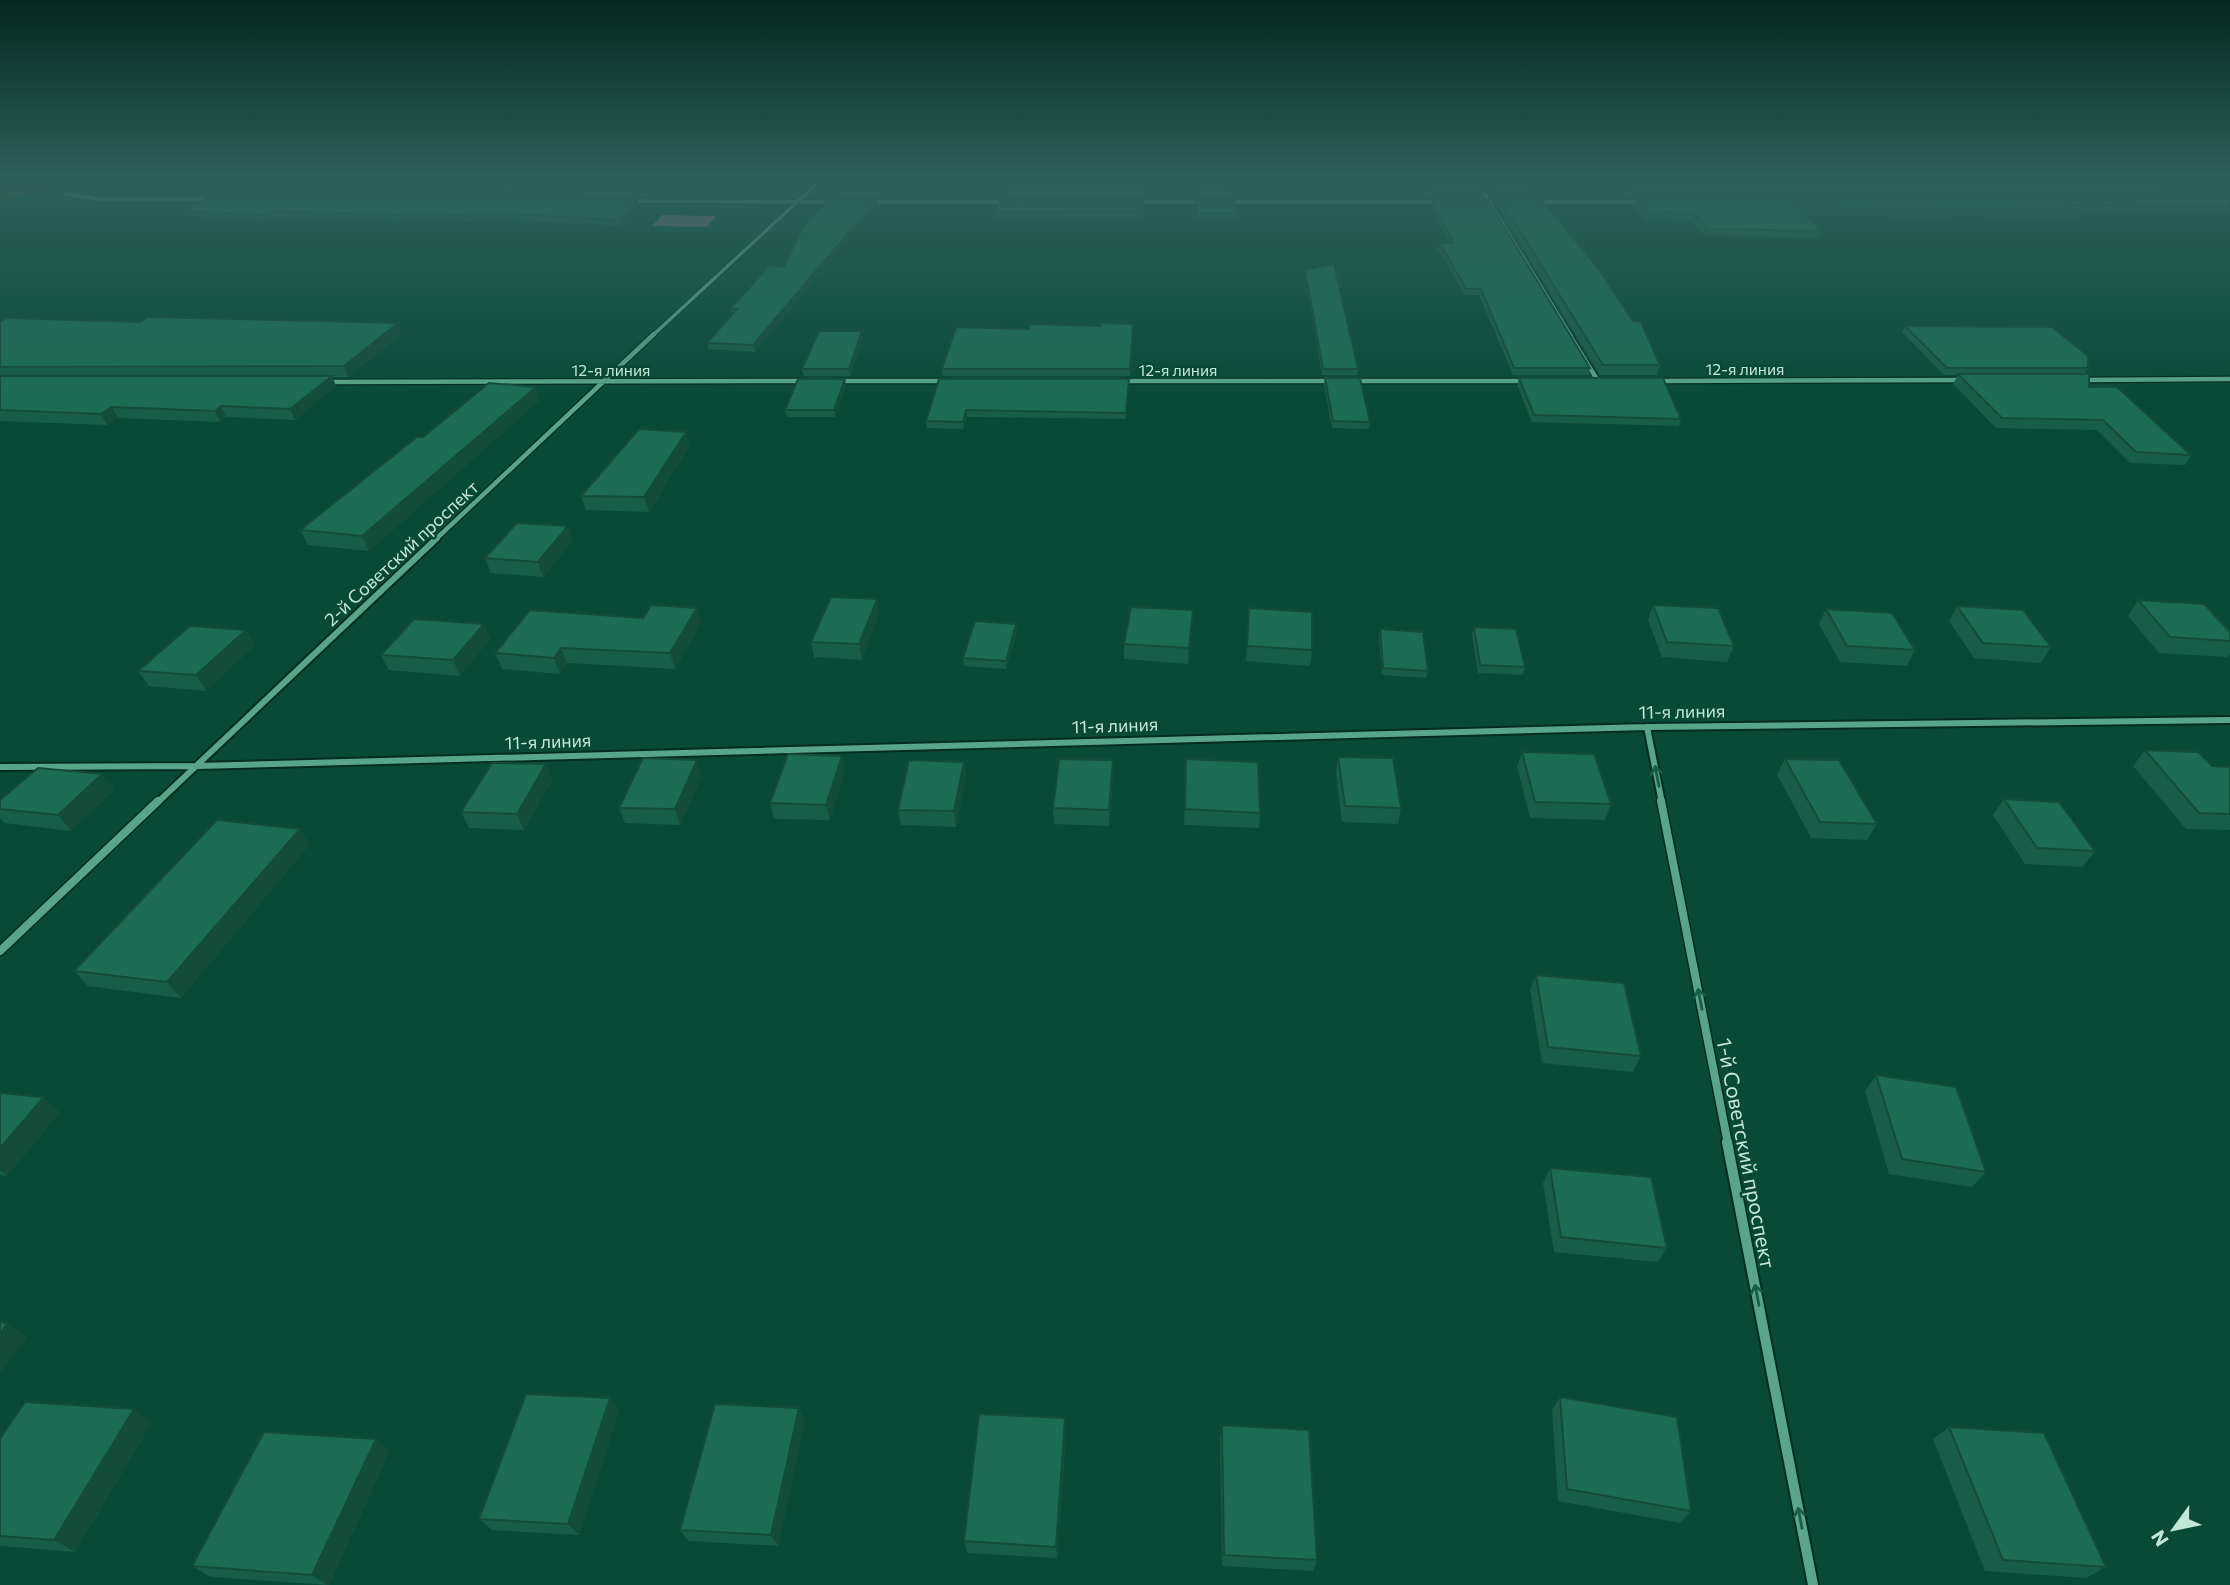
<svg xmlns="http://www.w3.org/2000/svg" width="2230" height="1585" font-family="Commissioner,sans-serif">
<rect width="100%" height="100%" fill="#094a37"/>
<path fill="#703f25" d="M 0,178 L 34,178 L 46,189 L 0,201 Z"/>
<path fill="#a36887" d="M 662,215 L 716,216 L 707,227 L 652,226 Z"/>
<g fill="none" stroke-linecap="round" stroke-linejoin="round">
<defs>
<path id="minor-far4" d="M 1475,178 L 1571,336
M 66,194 L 98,199 L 210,199
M 631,201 L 833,202
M 869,202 L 1008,202
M 1135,202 L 1204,202
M 1226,202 L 1438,202
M 1534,202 L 1645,202
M 652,336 L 823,178"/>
<path id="minor-far3" d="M 1569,334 L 1598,381
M 2080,380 L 2230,379
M 837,381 L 948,381
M 1121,381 L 1333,381
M 1352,381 L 1525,381
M 1656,381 L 1963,380
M 326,382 L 804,381
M 436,539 L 654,334"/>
<path id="minor-far2" d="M 1647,727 L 1662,803
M 0,767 L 197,766 L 1647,727 L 2230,720
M 157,803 L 437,538"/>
<path id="minor-far1" d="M 1661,801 L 1728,1144
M 0,951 L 158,801"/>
<path id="minor" d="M 1727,1142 L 1813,1585"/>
</defs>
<use href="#minor-far4" stroke="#022d20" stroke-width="5"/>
<use href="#minor-far3" stroke="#022d20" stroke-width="7"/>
<use href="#minor-far2" stroke="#022d20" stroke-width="10"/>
<use href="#minor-far1" stroke="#022d20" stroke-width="11"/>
<use href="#minor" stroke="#022d20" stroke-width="14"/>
<use href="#minor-far4" stroke="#59a589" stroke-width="3.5"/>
<use href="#minor-far3" stroke="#59a589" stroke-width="4.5"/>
<use href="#minor-far2" stroke="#59a589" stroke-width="6"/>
<use href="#minor-far1" stroke="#59a589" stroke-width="8"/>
<use href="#minor" stroke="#59a589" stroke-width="10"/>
</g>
<path fill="#185d47" d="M 662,178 L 646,196 L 225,195 L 222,189 L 238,181 Z
M 742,178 L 816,178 L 809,183 L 742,180 Z
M 847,178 L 891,178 L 882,196 L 837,196 L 836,189 Z
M 1146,178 L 1145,197 L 1004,196 L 1004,191 Z
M 1197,178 L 1231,191 L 1231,197 L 1197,197 Z
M 1402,178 L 1474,178 L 1483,192 L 1482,197 L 1426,197 L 1419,182 L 1406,182 Z
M 1478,178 L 1524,178 L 1520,178 L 1532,192 L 1530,197 L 1492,197 Z
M 1613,178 L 2230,178 L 2230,190 L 2226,196 L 2122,199 L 1628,198 Z
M 1499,197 L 1660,365 L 1657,375 L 1600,375 L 1497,206 Z
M 2230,198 L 2230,214 L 2080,213 L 2077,219 L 1949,216 L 1948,218 L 1806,215 L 1822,231 L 1820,238 L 1704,236 L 1692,221 L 1644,220 L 1634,206 L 1636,199 L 2126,200 Z
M 637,199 L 639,204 L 621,226 L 478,218 L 473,221 L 410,218 L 406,221 L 273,217 L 267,221 L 185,216 L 182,211 Z
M 1144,200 L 1143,217 L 996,218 L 995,212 Z
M 1197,200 L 1237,213 L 1237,219 L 1197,218 Z
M 1432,200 L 1590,368 L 1589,375 L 1513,375 L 1479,295 L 1465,295 L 1438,249 L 1440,243 L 1449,243 L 1431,206 Z
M 877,205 L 755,352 L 709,349 L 707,343 L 732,315 L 730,309 L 784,267 Z
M 1305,270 L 1358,369 L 1357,375 L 1322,375 L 1305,276 Z
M 0,322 L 402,334 L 348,377 L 332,377 L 336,386 L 295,420 L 226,417 L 220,422 L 118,418 L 107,425 L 0,421 Z
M 1905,326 L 2088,368 L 2084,374 L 2089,387 L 2191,455 L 2185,465 L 2130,463 L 2097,430 L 1996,428 L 1953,384 L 1958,375 L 1944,375 L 1902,332 Z
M 1133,331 L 1130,376 L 943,376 L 942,369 Z
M 863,337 L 850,376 L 804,376 L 802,369 Z
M 1325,378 L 1370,422 L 1369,429 L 1332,428 L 1324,385 Z
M 1519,378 L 1681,419 L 1679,426 L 1532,422 L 1517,385 Z
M 939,379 L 1129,379 L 1126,419 L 967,417 L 963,429 L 927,428 L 926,421 Z
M 846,386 L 835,417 L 787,417 L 785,410 Z
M 540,400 L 369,551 L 308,545 L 300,530 L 423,437 Z
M 686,432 L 689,446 L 649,512 L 586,510 L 581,496 Z
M 568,526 L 573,541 L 543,577 L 491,573 L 485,558 Z
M 2138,600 L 2230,632 L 2230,653 L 2227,657 L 2159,653 L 2128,616 Z
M 1653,605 L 1734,646 L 1727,662 L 1662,657 L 1648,620 Z
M 1957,606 L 2051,647 L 2041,663 L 1974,658 L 1949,621 Z
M 697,608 L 701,623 L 675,669 L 567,663 L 560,674 L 502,669 L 495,653 L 643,618 Z
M 1249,608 L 1312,650 L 1310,666 L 1246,661 Z
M 1826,609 L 1915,650 L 1907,666 L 1840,662 L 1819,624 Z
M 1193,610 L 1188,664 L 1124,659 L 1124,644 Z
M 879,614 L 862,660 L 814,657 L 811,642 Z
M 484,624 L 490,639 L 460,676 L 389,670 L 381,655 Z
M 1016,624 L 1017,632 L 1006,669 L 964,666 L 963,658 Z
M 1474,627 L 1525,667 L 1523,675 L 1478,673 L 1472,635 Z
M 1380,629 L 1428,671 L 1426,678 L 1382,675 L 1379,637 Z
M 246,630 L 255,645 L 206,691 L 149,686 L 138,671 Z
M 2145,750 L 2212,766 L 2230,767 L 2230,830 L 2186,829 L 2133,766 Z
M 1522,752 L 1611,804 L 1605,820 L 1530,818 L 1517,767 Z
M 1338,757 L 1401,808 L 1398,824 L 1342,822 L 1336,772 Z
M 1186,759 L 1260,813 L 1259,828 L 1184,825 Z
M 1785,759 L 1877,824 L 1867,840 L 1811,838 L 1777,774 Z
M 1113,760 L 1113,776 L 1109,826 L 1054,824 L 1053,808 Z
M 964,762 L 966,778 L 956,827 L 901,825 L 898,810 Z
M 546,764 L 552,780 L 524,830 L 469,828 L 461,812 Z
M 845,771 L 830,820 L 774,819 L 770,803 Z
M 102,774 L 114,790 L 71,831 L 5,823 L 0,818 L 0,800 Z
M 702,776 L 680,825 L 625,823 L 619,808 Z
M 2004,799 L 2095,851 L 2083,867 L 2025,864 L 1993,815 Z
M 310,844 L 181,998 L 88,986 L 74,971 Z
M 1536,975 L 1641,1056 L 1633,1072 L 1542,1063 L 1530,990 Z
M 1876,1075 L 1986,1172 L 1972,1187 L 1889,1174 L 1865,1091 Z
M 0,1093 L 60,1112 L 7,1176 L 0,1175 Z
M 1550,1168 L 1667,1248 L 1658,1262 L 1554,1252 L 1543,1183 Z
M 1560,1397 L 1691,1511 L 1680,1523 L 1558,1501 L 1552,1410 Z
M 610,1398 L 619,1411 L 579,1535 L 492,1530 L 479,1519 Z
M 1065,1418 L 1066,1431 L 1057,1558 L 967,1553 L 964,1541 Z
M 805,1421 L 778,1546 L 689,1541 L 680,1530 Z
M 152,1422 L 75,1552 L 0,1546 L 0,1439 Z
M 1222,1425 L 1317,1560 L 1313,1571 L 1222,1566 L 1220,1438 Z
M 1949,1427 L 2106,1567 L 2086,1578 L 1985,1571 L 1933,1439 Z
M 376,1439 L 389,1452 L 329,1585 L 211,1577 L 192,1566 Z"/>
<path fill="#144c3a" d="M 656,178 L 662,178 L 646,196 L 645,190 Z
M 808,178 L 816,178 L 809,183 Z
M 887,178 L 891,178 L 882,196 L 881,189 Z
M 637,199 L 639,204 L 621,226 L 619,220 Z
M 877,199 L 877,205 L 755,352 L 753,345 Z
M 271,211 L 273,217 L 267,221 L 264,215 Z
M 408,212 L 410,218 L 406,221 L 403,215 Z
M 476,212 L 478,218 L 473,221 L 471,216 Z
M 398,323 L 402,334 L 348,377 L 344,366 Z
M 862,331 L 863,337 L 850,376 L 849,369 Z
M 332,376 L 336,386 L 295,420 L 290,409 Z
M 845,379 L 846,386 L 835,417 L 834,410 Z
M 536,387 L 540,400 L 369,551 L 362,536 Z
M 221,406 L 226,417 L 220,422 L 215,411 Z
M 112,407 L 118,418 L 107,425 L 101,414 Z
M 966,410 L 967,417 L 963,429 L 963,422 Z
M 686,432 L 689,446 L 649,512 L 644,497 Z
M 568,526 L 573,541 L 543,577 L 538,562 Z
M 877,599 L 879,614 L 862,660 L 859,644 Z
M 697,608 L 701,623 L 675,669 L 670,653 Z
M 1193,610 L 1192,626 L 1188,664 L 1189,648 Z
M 484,624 L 490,639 L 460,676 L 453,660 Z
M 1016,624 L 1017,632 L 1006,669 L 1006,661 Z
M 246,630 L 255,645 L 206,691 L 196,675 Z
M 561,648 L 567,663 L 560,674 L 554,658 Z
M 842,756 L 845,771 L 830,820 L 826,805 Z
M 697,760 L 702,776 L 680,825 L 675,809 Z
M 1113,760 L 1113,776 L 1109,826 L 1109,810 Z
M 964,762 L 966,778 L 956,827 L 954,811 Z
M 546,764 L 552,780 L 524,830 L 517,814 Z
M 102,774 L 114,790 L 71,831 L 58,815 Z
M 300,829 L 310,844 L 181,998 L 167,982 Z
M 44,1097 L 60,1112 L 7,1176 L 0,1170 L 0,1148 Z
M 8,1323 L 27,1337 L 0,1374 L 0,1334 Z
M 610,1398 L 619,1411 L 579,1535 L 568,1524 Z
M 799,1408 L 805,1421 L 778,1546 L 771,1535 Z
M 134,1409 L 152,1422 L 75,1552 L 54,1540 Z
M 1065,1418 L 1066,1431 L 1057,1558 L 1056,1547 Z
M 376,1439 L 389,1452 L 329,1585 L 327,1585 L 312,1575 Z"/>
<path fill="#1c6c53" stroke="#144c3a" stroke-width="2" d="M 237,178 L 656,178 L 645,190 L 222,189 L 238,181 Z
M 847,178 L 887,178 L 881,189 L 836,189 Z
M 1009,178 L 1146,178 L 1145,191 L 1004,191 Z
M 1197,178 L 1228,178 L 1231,191 L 1197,191 Z
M 1420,178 L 1474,178 L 1483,192 L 1427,192 Z
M 1483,178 L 1520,178 L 1532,192 L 1493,192 Z
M 1620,178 L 2207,178 L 2230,189 L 2126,192 L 1630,191 Z
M 1499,197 L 1539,197 L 1598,268 L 1633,321 L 1641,322 L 1660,365 L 1603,365 Z
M 206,198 L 637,199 L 619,220 L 476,212 L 471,216 L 408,212 L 403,215 L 271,211 L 264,215 L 182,211 Z
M 2230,198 L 2230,207 L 2072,205 L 2081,211 L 1948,209 L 1951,211 L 1798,208 L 1822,231 L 1707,229 L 1694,213 L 1646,212 L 1636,199 L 2126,200 Z
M 829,199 L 877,199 L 753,345 L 707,343 L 737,309 L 730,309 L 769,266 L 784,267 L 802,228 Z
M 1000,200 L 1144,200 L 1143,211 L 995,212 Z
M 1197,200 L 1234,200 L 1237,213 L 1197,213 Z
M 1432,200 L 1488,200 L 1590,368 L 1514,368 L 1481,289 L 1466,289 L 1440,243 L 1453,243 Z
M 1334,264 L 1358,369 L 1323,369 L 1305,270 Z
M 148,317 L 398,323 L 344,366 L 0,367 L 0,322 L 7,318 L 140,322 Z
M 1101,323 L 1133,324 L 1130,369 L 942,369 L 956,327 L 1029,329 L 1030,324 L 1101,326 Z
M 1905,326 L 2052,327 L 2088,356 L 2088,368 L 1947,368 Z
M 819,331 L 862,331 L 849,369 L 802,369 Z
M 1958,374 L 2089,374 L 2089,387 L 2117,387 L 2191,455 L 2136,452 L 2103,420 L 2002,418 Z
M 0,376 L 332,376 L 290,409 L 221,406 L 215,411 L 112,407 L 101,414 L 0,410 Z
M 1325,378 L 1360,378 L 1370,422 L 1333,421 Z
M 1519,378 L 1663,378 L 1681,419 L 1534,415 Z
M 798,379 L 845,379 L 834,410 L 785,410 Z
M 939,379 L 1129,379 L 1126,413 L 966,410 L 963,422 L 926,421 Z
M 489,383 L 536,387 L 362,536 L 300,530 L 417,437 L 423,437 Z
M 639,429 L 686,432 L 644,497 L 581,496 Z
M 517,523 L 568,526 L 538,562 L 485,558 Z
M 831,597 L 877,599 L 859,644 L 811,642 Z
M 2138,600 L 2204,604 L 2230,632 L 2230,641 L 2170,637 Z
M 651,605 L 697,608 L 670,653 L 561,648 L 554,658 L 495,653 L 530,610 L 643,618 Z
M 1653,605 L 1718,608 L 1734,646 L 1667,642 Z
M 1957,606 L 2023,610 L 2051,647 L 1983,643 Z
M 1131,607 L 1193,610 L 1189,648 L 1124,644 Z
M 1249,608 L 1312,612 L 1312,650 L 1247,646 Z
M 1826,609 L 1892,613 L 1915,650 L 1847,646 Z
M 414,619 L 484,624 L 453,660 L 381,655 Z
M 975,621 L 1016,624 L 1006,661 L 963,658 Z
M 190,626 L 246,630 L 196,675 L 138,671 Z
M 1474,627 L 1516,629 L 1525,667 L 1480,665 Z
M 1380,629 L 1423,632 L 1428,671 L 1383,668 Z
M 2145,750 L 2198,752 L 2212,766 L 2230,767 L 2230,814 L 2199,813 Z
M 1522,752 L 1594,754 L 1611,804 L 1535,802 Z
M 788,754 L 842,756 L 826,805 L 770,803 Z
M 1338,757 L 1393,758 L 1401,808 L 1345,806 Z
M 643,758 L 697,760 L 675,809 L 619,808 Z
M 1059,759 L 1113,760 L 1109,810 L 1053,808 Z
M 1186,759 L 1258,762 L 1260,813 L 1185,809 Z
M 1785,759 L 1839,760 L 1877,824 L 1820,822 Z
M 909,760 L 964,762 L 954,811 L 898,810 Z
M 492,763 L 546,764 L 517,814 L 461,812 Z
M 38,768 L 102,774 L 58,815 L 0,809 L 0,800 Z
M 2004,799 L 2059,802 L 2095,851 L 2037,848 Z
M 217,820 L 300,829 L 167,982 L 74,971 Z
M 1536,975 L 1624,983 L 1641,1056 L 1548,1047 Z
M 1876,1075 L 1956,1087 L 1986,1172 L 1902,1159 Z
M 0,1093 L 44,1097 L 0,1148 Z
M 1550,1168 L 1651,1177 L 1667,1248 L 1561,1237 Z
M 0,1322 L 8,1323 L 0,1334 Z
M 526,1394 L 610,1398 L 568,1524 L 479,1519 Z
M 1560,1397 L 1677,1417 L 1691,1511 L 1567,1489 Z
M 25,1402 L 134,1409 L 54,1540 L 0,1536 L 0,1439 Z
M 715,1404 L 799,1408 L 771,1535 L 680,1530 Z
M 979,1414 L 1065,1418 L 1056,1547 L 964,1541 Z
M 1222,1425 L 1309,1430 L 1317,1560 L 1224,1555 Z
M 1949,1427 L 2044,1433 L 2106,1567 L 2003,1560 Z
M 264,1432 L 376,1439 L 312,1575 L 192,1566 Z"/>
<defs><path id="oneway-shaft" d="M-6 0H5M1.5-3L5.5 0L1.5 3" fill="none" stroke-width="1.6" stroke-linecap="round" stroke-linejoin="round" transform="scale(1.75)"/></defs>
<g stroke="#195c47">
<use href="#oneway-shaft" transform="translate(1657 776) rotate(-101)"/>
<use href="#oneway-shaft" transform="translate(1700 999) rotate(-101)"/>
<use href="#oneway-shaft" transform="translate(1757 1295) rotate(-101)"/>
<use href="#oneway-shaft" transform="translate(1800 1518) rotate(-101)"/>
</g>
<linearGradient id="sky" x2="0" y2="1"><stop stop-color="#05291e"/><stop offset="0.45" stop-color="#2c605e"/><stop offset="1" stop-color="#2c605e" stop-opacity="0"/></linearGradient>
<rect width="2230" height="399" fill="url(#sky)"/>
<g text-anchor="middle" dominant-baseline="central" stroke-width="5" stroke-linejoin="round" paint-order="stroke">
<g font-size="16" fill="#c3e7d7" stroke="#094a37">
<text x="1745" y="368">12-я линия</text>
<text x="611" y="369">12-я линия</text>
<text x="1178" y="369">12-я линия</text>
</g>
<g font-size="18" fill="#c3e7d7" stroke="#094a37">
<text transform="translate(401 553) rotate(-43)">2-й Советский проспект</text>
<text transform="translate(1682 711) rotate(-1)">11-я линия</text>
<text transform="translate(1115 725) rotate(-2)">11-я линия</text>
<text transform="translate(548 741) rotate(-2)">11-я линия</text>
</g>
<g font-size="21" fill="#c3e7d7" stroke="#094a37">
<text transform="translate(1747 1153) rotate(79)">1-й Советский проспект</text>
</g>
</g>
<g transform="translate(2174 1529) rotate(237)" stroke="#094a37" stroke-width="5" paint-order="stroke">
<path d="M0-5L12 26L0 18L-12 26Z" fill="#c3e7d7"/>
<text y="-10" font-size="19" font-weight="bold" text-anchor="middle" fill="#c3e7d7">N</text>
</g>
</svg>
